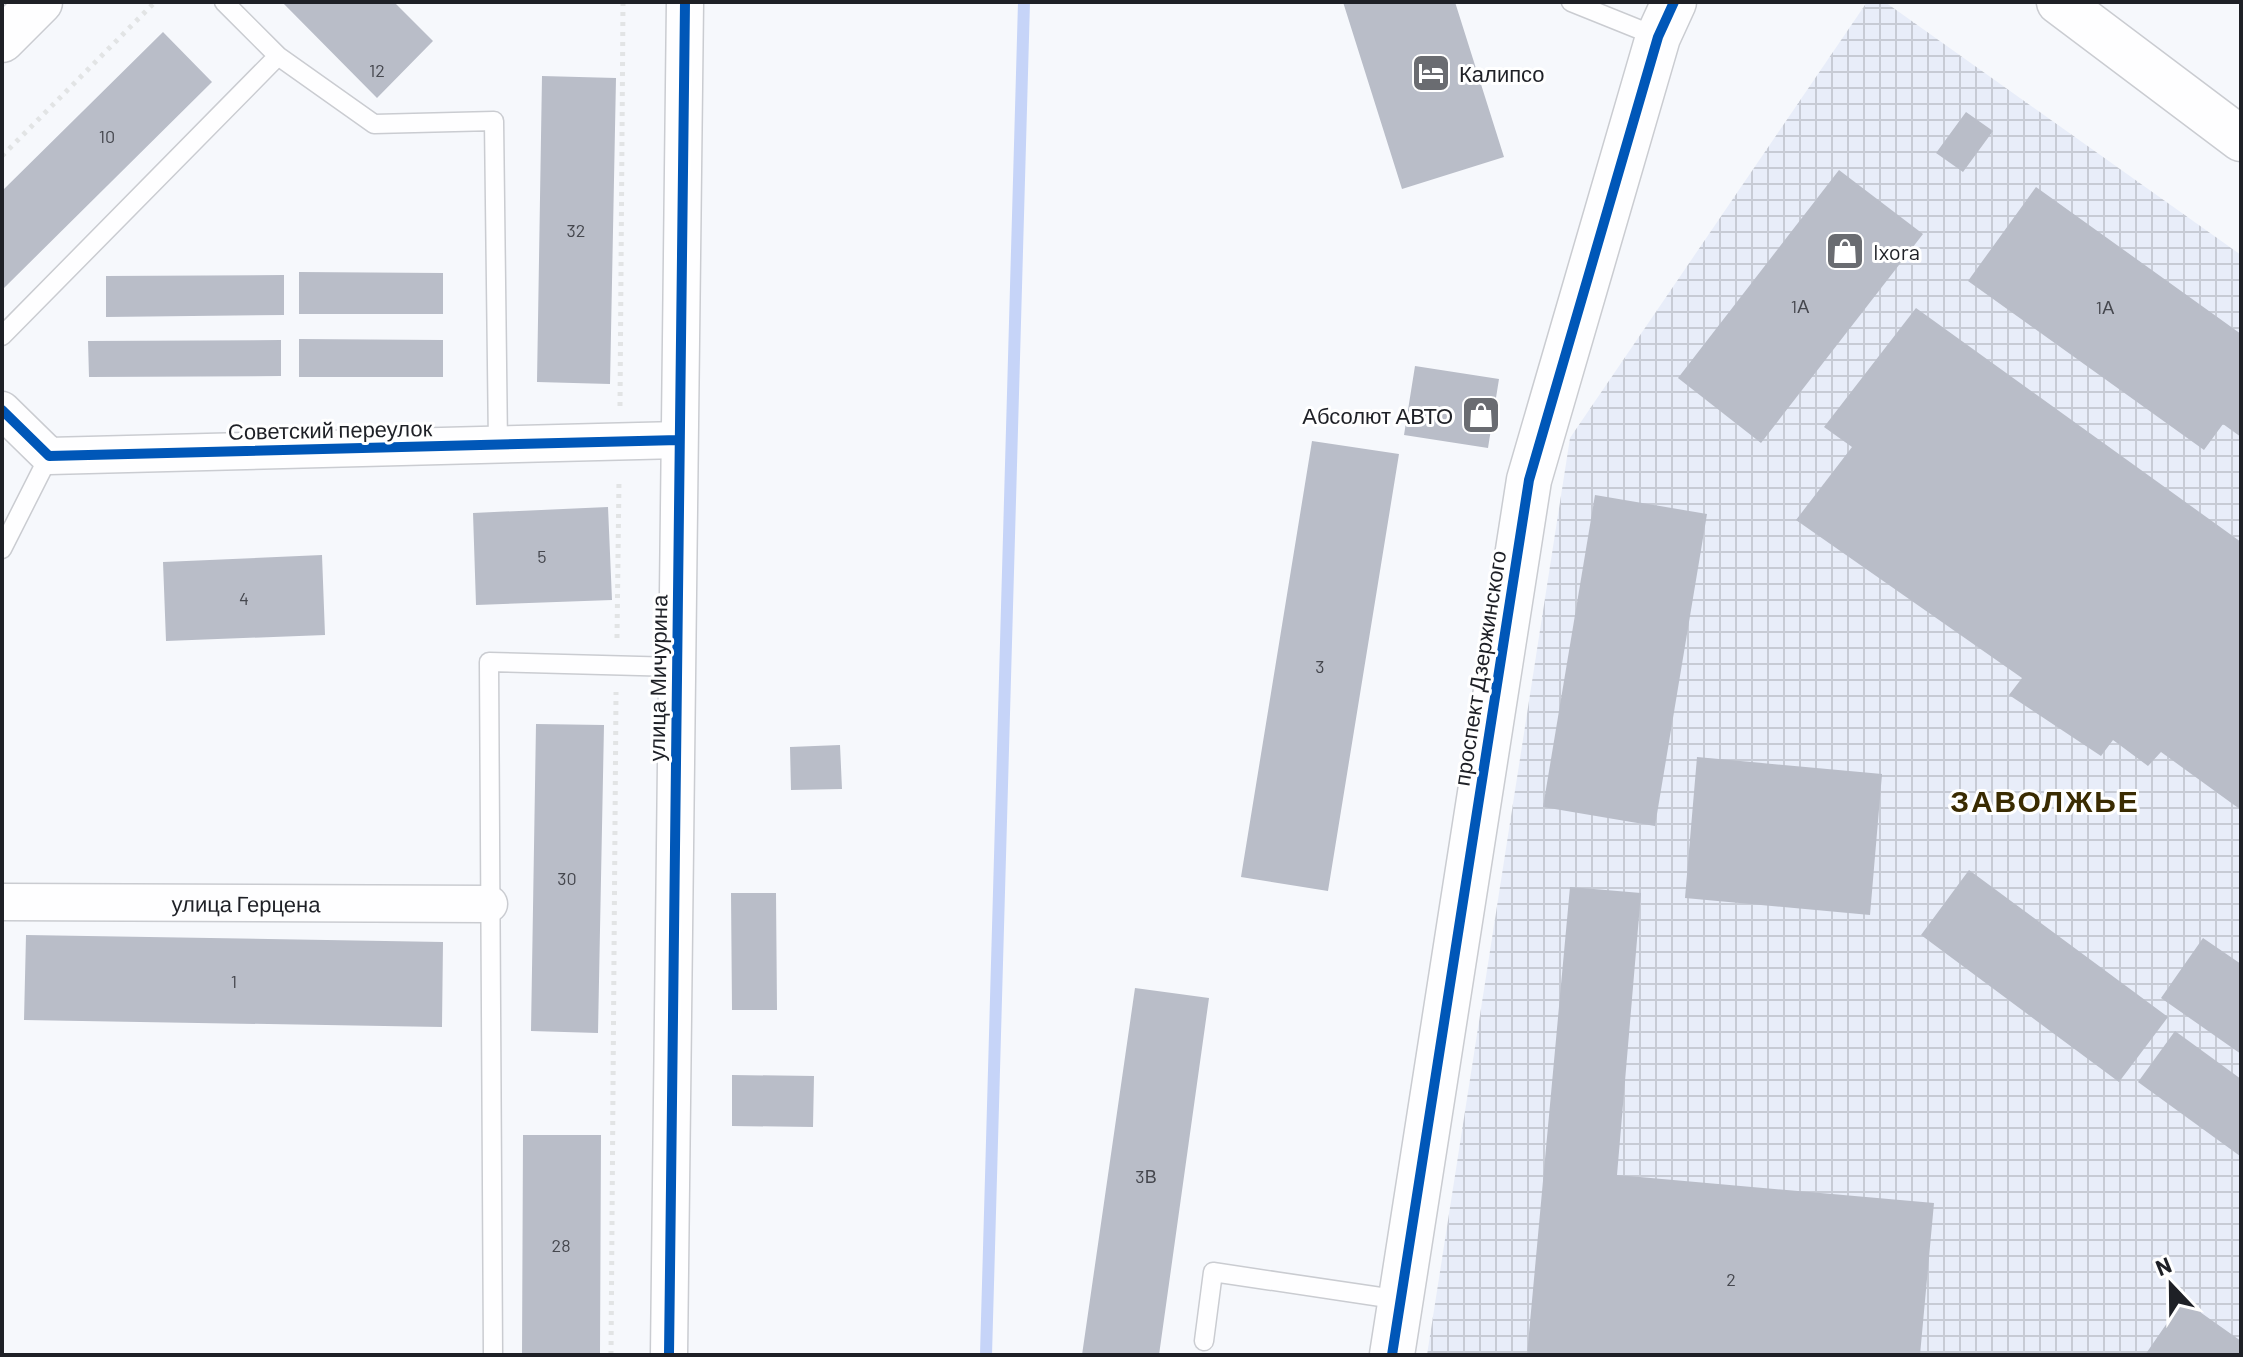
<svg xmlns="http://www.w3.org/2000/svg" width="2243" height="1357" font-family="Barlow,sans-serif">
<defs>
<pattern id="industrial-grid" width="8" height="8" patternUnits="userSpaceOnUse" patternTransform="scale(2)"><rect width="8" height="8" fill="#e8edf9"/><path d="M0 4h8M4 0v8" fill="none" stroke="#c7cbd5"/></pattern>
</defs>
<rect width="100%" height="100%" fill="#f6f8fc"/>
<path fill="url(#industrial-grid)" d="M 1867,2 L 1885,2 L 2241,255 L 2241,1355 L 1427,1355 L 1570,438 Z"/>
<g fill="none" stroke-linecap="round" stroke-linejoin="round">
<path stroke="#c6d4f8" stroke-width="12" d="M 986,1355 L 1024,2"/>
</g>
<path fill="#b9bdc8" d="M 282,2 L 394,2 L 433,41 L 377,98 Z
M 1343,2 L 1455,2 L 1504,157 L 1402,189 Z
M 163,32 L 212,82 L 2,290 L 2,191 Z
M 542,76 L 616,78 L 610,384 L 537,382 Z
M 1966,112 L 1993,131 L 1963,172 L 1936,153 Z
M 1839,170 L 1923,234 L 1761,443 L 1678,378 Z
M 2036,187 L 2241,334 L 2241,437 L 2223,424 L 2204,450 L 1968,281 Z
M 299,272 L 443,273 L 443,314 L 299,314 Z
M 284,275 L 284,315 L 106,317 L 106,276 Z
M 1916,308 L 2241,542 L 2241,810 L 2161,752 L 2148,766 L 2113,740 L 2101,756 L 2009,695 L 2022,678 L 1796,520 L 1852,447 L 1824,427 Z
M 299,339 L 443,340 L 443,377 L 299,377 Z
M 281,340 L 281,376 L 89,377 L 88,341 Z
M 1415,366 L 1499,379 L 1488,448 L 1404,435 Z
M 1312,441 L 1399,454 L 1328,891 L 1241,877 Z
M 1595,495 L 1707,514 L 1655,826 L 1543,807 Z
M 608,507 L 612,600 L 476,605 L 473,513 Z
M 322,555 L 325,635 L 166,641 L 163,562 Z
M 536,724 L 604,725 L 598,1033 L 531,1031 Z
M 840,745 L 842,789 L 791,790 L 790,747 Z
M 1697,757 L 1882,774 L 1870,915 L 1685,898 Z
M 1969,870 L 2168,1017 L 2119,1082 L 1921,935 Z
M 1570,887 L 1641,893 L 1617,1175 L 1934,1203 L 1920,1355 L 1527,1355 Z
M 731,893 L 776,893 L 777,1010 L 732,1010 Z
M 26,935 L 443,942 L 442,1027 L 24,1020 Z
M 2203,938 L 2241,964 L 2241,1054 L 2161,998 Z
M 1135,988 L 1209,998 L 1159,1355 L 1082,1355 Z
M 2175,1031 L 2241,1079 L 2240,1156 L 2138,1082 Z
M 732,1075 L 814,1076 L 813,1127 L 732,1126 Z
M 523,1135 L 601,1135 L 600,1355 L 522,1355 Z
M 2183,1300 L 2241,1341 L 2241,1355 L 2145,1355 Z"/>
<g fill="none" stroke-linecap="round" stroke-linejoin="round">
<defs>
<path id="lane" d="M 1571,2 L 1658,37
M 278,56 L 374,124 L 494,121 L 498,445
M 2,336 L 278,56 L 224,2
M 2,549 L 49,456
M 1204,1341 L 1213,1272 L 1401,1300
M 493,1355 L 489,662 L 677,667"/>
<g id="street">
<path d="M 2,410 L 49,456 L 679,440"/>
<path id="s1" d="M 2,902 L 489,904"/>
<path d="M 669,1355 L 685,2"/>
</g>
<path id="secondary" d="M 2,40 L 40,2
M 1392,1355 L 1529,480 L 1658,37 L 1674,2"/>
<path id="primary" d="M 2059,2 L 2241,139"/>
</defs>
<use href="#lane" stroke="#caccd1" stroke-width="21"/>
<use href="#street" stroke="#caccd1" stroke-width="39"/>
<use href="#secondary" stroke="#caccd1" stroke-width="47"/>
<use href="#primary" stroke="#caccd1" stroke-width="47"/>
<path stroke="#e2e4e5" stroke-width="5" stroke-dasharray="4 6" stroke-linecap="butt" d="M 2,156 L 155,2
M 620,406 L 623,2
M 617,638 L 619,480
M 611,1355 L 616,692"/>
<use href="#lane" stroke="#fefeff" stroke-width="18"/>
<use href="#street" stroke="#fefeff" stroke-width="36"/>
<use href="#secondary" stroke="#fefeff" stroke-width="44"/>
<use href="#primary" stroke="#fefeff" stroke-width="44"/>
<defs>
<path id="cycleway" d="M 2,410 L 49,456 L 679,440
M 669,1355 L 685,2
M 1392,1355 L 1529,480 L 1658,37 L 1674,2"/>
</defs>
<use href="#cycleway" stroke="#fff" stroke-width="15"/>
<use href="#cycleway" stroke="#0057b8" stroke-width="10"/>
</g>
<defs>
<symbol id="hotel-square" viewBox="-11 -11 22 22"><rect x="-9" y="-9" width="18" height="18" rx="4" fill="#6a6c71" stroke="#fff"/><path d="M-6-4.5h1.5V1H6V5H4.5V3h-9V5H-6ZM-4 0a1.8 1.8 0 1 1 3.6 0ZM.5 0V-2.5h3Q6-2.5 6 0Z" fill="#fff"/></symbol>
<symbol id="shop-square" viewBox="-11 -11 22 22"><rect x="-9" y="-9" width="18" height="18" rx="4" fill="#6a6c71" stroke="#fff"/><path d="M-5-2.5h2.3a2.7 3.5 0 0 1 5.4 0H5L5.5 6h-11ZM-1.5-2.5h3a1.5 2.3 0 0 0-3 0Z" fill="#fff"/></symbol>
</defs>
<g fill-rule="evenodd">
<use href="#hotel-square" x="1409" y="51" width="44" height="44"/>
<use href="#shop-square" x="1823" y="229" width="44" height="44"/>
<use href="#shop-square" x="1459" y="393" width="44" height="44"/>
</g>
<g text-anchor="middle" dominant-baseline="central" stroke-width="6" stroke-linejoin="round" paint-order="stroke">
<g font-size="18" fill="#45474e">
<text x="377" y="70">12</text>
<text x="107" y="136">10</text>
<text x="576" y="230">32</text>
<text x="1800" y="306">1А</text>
<text x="2105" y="307">1А</text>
<text x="542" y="556">5</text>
<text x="244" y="598">4</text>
<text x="1320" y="666">3</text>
<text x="567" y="878">30</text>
<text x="234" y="981">1</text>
<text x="1146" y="1176">3В</text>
<text x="561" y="1245">28</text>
<text x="1731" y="1279">2</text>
</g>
<g font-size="22" fill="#1e2026" stroke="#fff" text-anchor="start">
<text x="1459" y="73">Калипсо</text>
<text x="1873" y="251">Ixora</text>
<text x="1453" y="415" text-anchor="end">Абсолют АВТО</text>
</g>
<g font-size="22" fill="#1e2026" stroke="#fff">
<text transform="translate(330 429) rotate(-1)">Советский переулок</text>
<text transform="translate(1479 668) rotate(-81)">проспект Дзержинского</text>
<text transform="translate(657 678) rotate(-89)">улица Мичурина</text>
<text stroke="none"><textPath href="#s1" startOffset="244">улица Герцена</textPath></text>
</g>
<g font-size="30" font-weight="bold" letter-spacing="2" fill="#3a2b01" stroke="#fff">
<text x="2045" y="800">ЗАВОЛЖЬЕ</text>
</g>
</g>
<rect width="2243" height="1357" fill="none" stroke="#1e2026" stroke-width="8"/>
<g transform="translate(2171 1285) rotate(338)" stroke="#ffffff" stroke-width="6" paint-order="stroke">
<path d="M0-6L14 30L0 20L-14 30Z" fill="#1e2026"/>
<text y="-12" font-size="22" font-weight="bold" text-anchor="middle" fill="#1e2026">N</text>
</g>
</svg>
